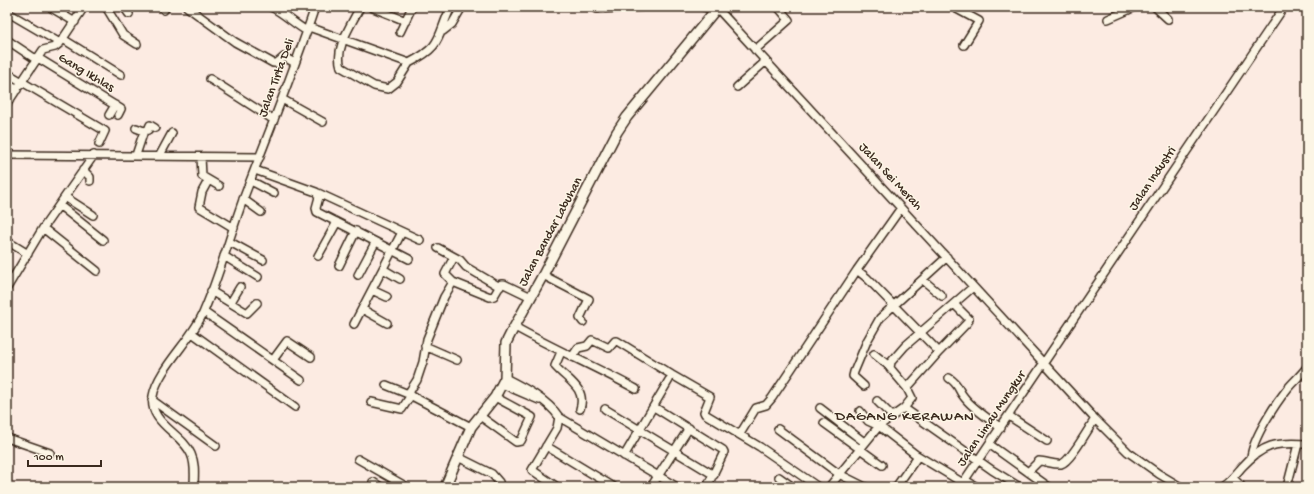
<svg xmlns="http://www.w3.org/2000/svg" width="1314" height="494" font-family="'Gochi Hand',sans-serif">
<rect width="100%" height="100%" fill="#fcebe2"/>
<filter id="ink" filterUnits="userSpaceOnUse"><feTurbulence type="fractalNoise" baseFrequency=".025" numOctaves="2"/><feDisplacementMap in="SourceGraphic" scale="8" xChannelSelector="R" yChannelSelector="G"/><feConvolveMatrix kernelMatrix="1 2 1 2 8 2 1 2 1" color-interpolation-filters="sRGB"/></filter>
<g filter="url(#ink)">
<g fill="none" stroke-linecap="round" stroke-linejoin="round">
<defs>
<path id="minor" d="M 50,7 L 75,22
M 106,7 L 123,35 L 137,44
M 124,7 L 129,14
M 187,7 L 235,42 L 273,63 L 277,63 L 284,57 L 295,63
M 271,7 C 284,13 294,24 307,31
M 360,7 C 352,24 334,48 341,67 L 374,86 L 388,89 L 397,82 L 409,63
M 371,7 L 406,21
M 704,7 L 716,10
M 953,7 L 979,21 L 964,45
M 1155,7 L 1168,19
M 717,8 L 1095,419 L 1128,452 L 1159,474 L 1181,487
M 597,9 L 643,7
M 164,10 L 166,7
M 12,15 L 60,43
M 1108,19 L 1135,7
M 309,27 L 409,63 C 444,45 436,38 451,7
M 443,31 L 452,24 L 462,7
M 400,32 L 412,7
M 63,39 L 121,75
M 7,40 L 37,60
M 755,50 L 789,20 L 778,7
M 38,58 L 121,109 L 118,115
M 7,73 L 105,131 L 99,144
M 210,79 L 274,120
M 7,83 L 17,90
M 737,87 L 766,61
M 282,99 L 323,122
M 7,104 L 43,50 L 55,47 L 60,43 L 84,7
M 109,115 L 115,105
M 136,128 L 144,131 L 136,155
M 144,131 L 148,130 L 150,125 L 155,128
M 7,155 L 260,157
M 160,155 L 172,133
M 201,157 L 202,176 L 219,186
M 83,170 L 90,177 L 90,181
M 255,170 L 316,192 L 319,197 L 316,208 L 317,212 L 374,241 L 375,243 L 358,275
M 208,181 L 202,192 L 199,207 L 234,228
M 251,181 L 274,193
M 318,193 L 420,240
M 65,197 L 93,215
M 243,199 L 261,212
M 59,205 L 103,240
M 43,228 L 97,271
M 7,241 L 28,254
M 374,241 L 409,259
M 230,242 L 263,260
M 438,248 L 460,260 L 466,267 L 500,287
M 224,256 L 258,277
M 318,256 L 337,222
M 339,266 L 356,231
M 383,269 L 400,279
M 857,270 L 867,278 L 939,352
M 543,275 L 589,299 L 580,318 L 583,322
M 923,280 L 942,296
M 453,282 L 445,274 L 454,257
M 7,288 L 43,228 L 94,155
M 372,290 L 387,297
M 211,291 L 247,313 L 257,303
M 231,302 L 240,287
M 362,309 L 387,323
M 204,312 L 301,380
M 354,324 L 402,232
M 515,327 C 554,349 596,367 636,389
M 192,333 L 295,407
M 425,346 L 457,360
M 561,352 L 555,366 C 567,380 587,388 580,409
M 874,354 L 889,366
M 572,357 L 578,348 L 587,346 L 592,340 L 609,348 L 615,341 L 617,341 L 672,375 L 710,397 L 704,412 L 705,414 L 760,447 L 818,487
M 273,360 L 287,341 L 311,357
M 505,378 C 523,387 548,400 559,417 L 557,428 L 532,470 L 557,487
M 949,378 C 960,385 957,389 964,397 C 973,409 988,418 1001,428
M 502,384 L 539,400
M 386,385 L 408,394
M 864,386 L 853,376 L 854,372 L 867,341 L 880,318 L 947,257
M 907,388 L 939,352 L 968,322 L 969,319 L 954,304
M 152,400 L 216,446
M 877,401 L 892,416
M 371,402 L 402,409 L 411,395
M 654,407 L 723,450 L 724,452 L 707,487
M 820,408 L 864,442
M 904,408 L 992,470 L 1018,486
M 605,409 L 714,475
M 860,411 L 868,421 L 879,426 L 915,454 L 963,483
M 480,416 L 516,442 L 521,441 L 532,417 L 495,397
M 1009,416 L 1047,441
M 559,417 L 677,487
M 824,423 L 882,465
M 471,427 L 408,394 L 417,380 L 423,362 L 427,339 L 444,297 L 453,282 L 490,297 L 494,296 L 501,284 L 504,284 L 531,297
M 778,429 L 839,474 L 865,487
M 740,434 L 756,408 L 766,405 L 772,398 L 857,270 L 901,208
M 7,438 L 50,453
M 989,444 L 1049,487
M 546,446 L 614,487
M 624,456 L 669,380
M 458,457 L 492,474 L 499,482
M 1251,457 C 1253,438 1275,404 1288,388 C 1294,381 1301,375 1307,367
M 358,459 L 407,487
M 1028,472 L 1039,461 C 1046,461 1054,465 1061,464 C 1070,462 1088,429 1095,419
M 779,477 L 793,487
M 1233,478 L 1242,487
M 965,480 L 977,487
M 373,482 L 381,487
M 194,487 C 194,476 196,465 191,454 C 182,433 148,423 153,396 C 158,368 193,339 204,311 C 220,274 230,235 244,197 C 268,134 294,71 315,7
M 651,487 L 689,428
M 829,487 L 879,426 L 904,408 L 912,398 L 907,388 L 890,368 L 891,362 L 905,346 L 973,287
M 896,487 L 918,456
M 960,487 L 1284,7
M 1222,487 C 1230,482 1236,474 1242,467 C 1263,444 1276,442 1307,444
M 1287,487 L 1298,444"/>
<path id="major" d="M 445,487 L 471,427 L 495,397 L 505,378 L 506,343 L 511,333 L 543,275 L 617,132 L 627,117 L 718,7"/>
</defs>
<use href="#minor" stroke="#3b2a1e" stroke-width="10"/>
<use href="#major" stroke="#3b2a1e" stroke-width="12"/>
<use href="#minor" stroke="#fcf5e5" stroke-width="7"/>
<use href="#major" stroke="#fcf5e5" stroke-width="9"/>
</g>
</g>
<g text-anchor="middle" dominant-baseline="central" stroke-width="3" stroke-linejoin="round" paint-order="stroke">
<g font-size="13" fill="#3b2a1e" stroke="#fcf5e5">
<text transform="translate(86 73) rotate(31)">Gang Ikhlas</text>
<text transform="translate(277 78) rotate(-70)">Jalan Tirta Deli</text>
<text transform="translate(890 177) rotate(47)">Jalan Sei Merah</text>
<text transform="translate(1153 179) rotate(-56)">Jalan Industri</text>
<text transform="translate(551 232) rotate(-62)">Jalan Bandar Labuhan</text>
<text transform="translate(992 419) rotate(-56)">Jalan Limau Mungkur</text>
</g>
<g font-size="15" letter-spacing="1" fill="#3b2a1e" stroke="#fcf5e5">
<text x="905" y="417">DAGANG KERAWAN</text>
</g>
</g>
<rect width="1314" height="494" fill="none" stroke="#fcf5e5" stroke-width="24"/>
<rect x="12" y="12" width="1290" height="470" fill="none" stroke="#3b2a1e" stroke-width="1.5" filter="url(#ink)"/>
<path d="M28 460v6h73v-6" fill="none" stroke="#3b2a1e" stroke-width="2"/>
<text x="34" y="460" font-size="12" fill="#3b2a1e" stroke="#fcf5e5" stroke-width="3" paint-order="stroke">100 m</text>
</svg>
